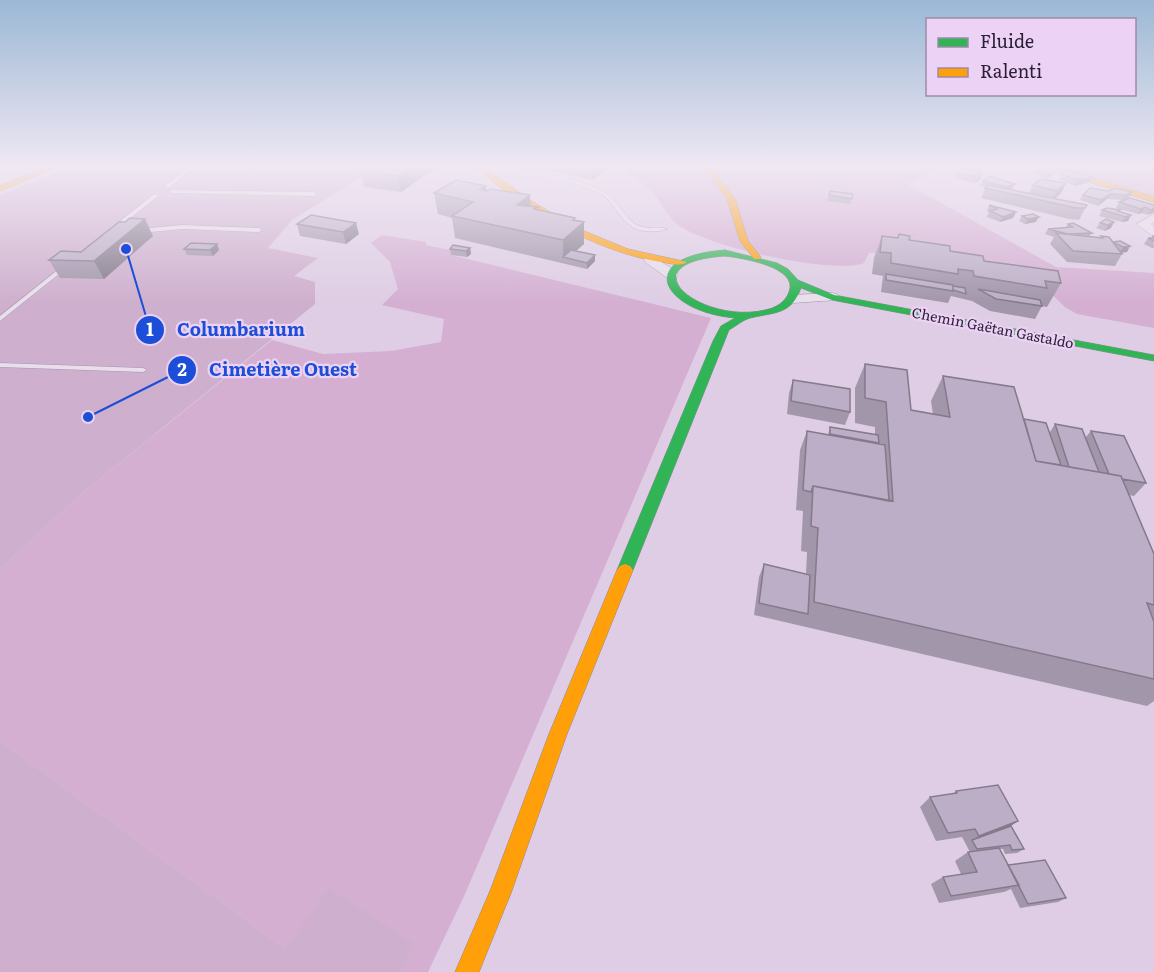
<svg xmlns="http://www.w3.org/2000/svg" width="1154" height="972" font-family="Literata,serif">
<rect width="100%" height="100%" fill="#decde4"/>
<path fill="#d4afd2" d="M 629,167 L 940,167 L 907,184 L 1056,267 L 1154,273 L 1154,328 L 1077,314 L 1065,307 L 1046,289 L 1029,281 L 883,252 L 869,253 L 864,263 C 832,275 704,246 677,224 C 666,215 661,201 651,191 C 645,184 636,179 629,174 L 627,170 Z
M 1057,167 L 1154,167 L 1154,198 Z
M 382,235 L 426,242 L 426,245 L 454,251 L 451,255 L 711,318 L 465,894 L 428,972 L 400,972 L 413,944 L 286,949 L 0,741 L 0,569 L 80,495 L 272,340 L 323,354 L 391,351 L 441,342 L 444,319 L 382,305 L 398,289 L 390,262 L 371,243 Z"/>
<path fill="#ceafcd" d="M 70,167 L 377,167 L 292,220 L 268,248 L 318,258 L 294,276 L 315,282 L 315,304 L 80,495 L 0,569 L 0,195 Z
M 0,741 L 286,949 L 329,888 L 414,944 L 400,972 L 0,972 Z"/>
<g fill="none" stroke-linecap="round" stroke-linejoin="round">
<defs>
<path id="lane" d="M 189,167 L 194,167 L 170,187 L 166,187 L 166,185 Z
M 525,173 C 544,171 596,184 610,196 C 620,205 625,217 635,224 C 646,231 657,225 667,229 C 660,232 652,232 644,231 C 622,228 617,204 600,193 C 586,185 544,175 528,176 C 517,176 507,179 496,181 L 494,180 Z
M 171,190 L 314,192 L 317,194 L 314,196 L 173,193 L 170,191 Z
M 154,194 L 159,195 L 117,229 L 113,229 L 113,227 Z
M 183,225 L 259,228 L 262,230 L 259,232 L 183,229 L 139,233 L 136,231 L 139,229 Z
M 64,265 L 69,266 L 0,321 L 0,316 Z
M 0,363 L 143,368 L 147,370 L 143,372 L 0,367 Z"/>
<path id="street" d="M 1154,214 L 1154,222 L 1151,224 L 1154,227 L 1154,237 L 1137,224 Z
M 650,255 L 676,271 L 678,274 L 676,277 L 666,277 L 645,262 L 644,259 L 645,256 Z
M 832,293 L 837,294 L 839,297 L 837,300 L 793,303 L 786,299 L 793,295 Z"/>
<path id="fast" d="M 725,250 L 777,263 L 788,269 L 798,280 L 834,295 L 1154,355 L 1154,361 L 832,300 L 801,288 C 791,315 775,312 750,318 C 743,320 736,326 729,330 L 633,570 L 630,574 L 625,576 L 620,574 L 617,570 L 713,341 L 721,326 L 735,318 C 664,312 631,257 725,250 ZM 725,256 C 742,258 799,267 789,292 C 785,303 775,308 765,310 C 702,325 623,263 725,256 Z"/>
<path id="slow" d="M 48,167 L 58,167 L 0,191 L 0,186 Z
M 476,167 L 484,167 L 530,200 L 577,228 L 628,249 L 687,262 C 681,267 669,263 661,262 C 599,253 521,209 476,167 Z
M 704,167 L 711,167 L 735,199 L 748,241 L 761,257 L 760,259 L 754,259 L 740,241 L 727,199 Z
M 1040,167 L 1071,170 L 1154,197 L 1154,202 Z
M 625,564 L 630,566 L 633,570 L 567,734 L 511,893 L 479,972 L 455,972 L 490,891 L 549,734 L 617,570 L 620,566 Z"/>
</defs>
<use href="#lane" stroke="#a396a9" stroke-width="1"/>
<use href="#street" stroke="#a396a9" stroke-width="1"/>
<use href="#fast" stroke="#928699" stroke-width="1"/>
<use href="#slow" stroke="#928699" stroke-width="1"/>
<use href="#lane" fill="#e8deec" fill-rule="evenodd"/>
<use href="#street" fill="#e8deec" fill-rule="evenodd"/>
<use href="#fast" fill="#30b455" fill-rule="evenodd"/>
<use href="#slow" fill="#ff9f0a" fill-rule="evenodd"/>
</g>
<path fill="#a296ab" d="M 367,167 L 435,167 L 434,169 L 401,192 L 364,187 L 361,171 Z
M 518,167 L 530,167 L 529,170 Z
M 537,167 L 607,167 L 607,169 L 592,180 L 537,168 Z
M 1035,168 L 1054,173 L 1047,179 L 1033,173 Z
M 957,173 L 980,173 L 982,174 L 980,179 L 976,183 L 955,178 Z
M 1061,174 L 1093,177 L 1090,182 L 1075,186 L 1059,179 Z
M 990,176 L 1012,189 L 1011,190 L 1029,193 L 1033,185 L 1066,183 L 1061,193 L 1055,199 L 1087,205 L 1079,220 L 1069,219 L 981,198 L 986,187 L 980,186 L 983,181 Z
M 486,186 L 486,191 L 531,206 L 538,207 L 538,210 L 584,222 L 584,244 L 576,251 L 595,255 L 595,261 L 587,269 L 455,238 L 452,218 L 438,214 L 434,193 Z
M 830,191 L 853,194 L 850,204 L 827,201 Z
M 1109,191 L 1132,192 L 1128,198 L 1123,200 L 1107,199 L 1098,206 L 1080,200 L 1083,195 Z
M 1119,202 L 1154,205 L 1154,212 L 1148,215 L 1141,213 L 1138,214 L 1116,208 Z
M 989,205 L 1016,212 L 1013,218 L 1000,222 L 987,217 L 989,212 L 987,211 Z
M 1102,210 L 1120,210 L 1119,211 L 1131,215 L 1128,221 L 1122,222 L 1099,216 Z
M 1022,216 L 1036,222 L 1025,224 L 1019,221 Z
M 1106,219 L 1111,228 L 1105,231 L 1096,228 L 1100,223 Z
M 297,224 L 359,234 L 346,244 L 300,236 Z
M 1068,224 L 1092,233 L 1089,237 L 1100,238 L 1101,236 L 1113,242 L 1130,246 L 1127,252 L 1121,253 L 1122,254 L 1115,266 L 1067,262 L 1050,244 L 1054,237 L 1045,234 L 1048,229 L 1066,227 Z
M 899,234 L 909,240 L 950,251 L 1061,283 L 1047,307 L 1042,306 L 1035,319 L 990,311 L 972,301 L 951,296 L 948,303 L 881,292 L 883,276 L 872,274 L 874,258 L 882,236 L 897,238 Z
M 153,236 L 104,279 L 60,278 L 49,260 L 81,252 Z
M 1153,236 L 1154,248 L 1152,248 L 1144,244 L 1148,238 L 1152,238 Z
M 217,244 L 219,250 L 213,256 L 187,255 L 184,249 Z
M 470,248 L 471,254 L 467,257 L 451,255 L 450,249 Z
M 865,364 L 911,410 L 933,414 L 931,401 L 943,376 L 1050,432 L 1055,424 L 1085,438 L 1091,431 L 1146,483 L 1134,496 L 1129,495 L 1154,554 L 1154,701 L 1147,706 L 754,615 L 759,577 L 764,564 L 806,574 L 807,552 L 801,551 L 803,511 L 796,510 L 800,450 L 807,431 L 828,435 L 830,427 L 875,435 L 875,427 L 855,423 L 855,388 Z
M 793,380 L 850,412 L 845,425 L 787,414 L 789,393 Z
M 956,791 L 1018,821 L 1011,826 L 1024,849 L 1017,853 L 1005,854 L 1003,849 L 1000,849 L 1008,865 L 1066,898 L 1058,902 L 1020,908 L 1011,889 L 1004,892 L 939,903 L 931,884 L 943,877 L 961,874 L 955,861 L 968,852 L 970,852 L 962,837 L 936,841 L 920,807 L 930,797 L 953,794 Z"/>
<path fill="#847a8b" d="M 412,167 L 435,167 L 434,169 L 401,192 L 398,176 Z
M 592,167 L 607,167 L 607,169 L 592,180 Z
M 1057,168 L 1054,173 L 1047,179 L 1049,174 Z
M 982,174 L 980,179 L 976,183 L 978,177 Z
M 1093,177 L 1090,182 L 1075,186 L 1078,180 Z
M 1066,183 L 1061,193 L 1051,202 L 1057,191 Z
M 1015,184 L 1012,189 L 1005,192 L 1007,187 Z
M 486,186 L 488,207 L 480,189 Z
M 1132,192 L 1128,198 L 1123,200 L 1126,195 Z
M 1111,194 L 1107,199 L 1098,206 L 1101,200 Z
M 530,195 L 531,216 L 517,205 Z
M 1145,207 L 1141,213 L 1138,214 L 1141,209 Z
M 1154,208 L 1154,212 L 1148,215 L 1151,210 Z
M 1016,212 L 1013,218 L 1000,222 L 1003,217 Z
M 1131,215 L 1128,221 L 1122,222 L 1126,217 Z
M 1039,217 L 1036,222 L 1025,224 L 1028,219 Z
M 575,218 L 575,229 L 584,222 L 584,244 L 568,258 L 563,257 L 563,240 L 573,220 Z
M 145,219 L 153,236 L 104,279 L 94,261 Z
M 1114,222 L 1111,228 L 1105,231 L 1108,225 Z
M 356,223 L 359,234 L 346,244 L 343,232 Z
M 217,244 L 219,250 L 213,256 L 210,250 Z
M 1130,246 L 1127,252 L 1119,253 L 1123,247 Z
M 470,248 L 471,254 L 467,257 L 466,251 Z
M 595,255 L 595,261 L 587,269 L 587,263 Z
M 1018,821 L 1004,830 L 972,840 L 979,836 Z"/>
<path fill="#bcaec7" stroke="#847a8b" stroke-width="1.5" d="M 367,167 L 412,167 L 398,176 L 361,171 Z
M 1036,167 L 1053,167 L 1057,168 L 1049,174 L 1035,168 Z
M 963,169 L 981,170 L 978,173 L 982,174 L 978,177 L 957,173 Z
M 1066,170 L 1093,177 L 1078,180 L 1061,174 Z
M 990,176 L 1015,184 L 1007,187 L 983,181 Z
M 1041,179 L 1066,183 L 1057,191 L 1033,185 Z
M 456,180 L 486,186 L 480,189 L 487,191 L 491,189 L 530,195 L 517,205 L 538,207 L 534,209 L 571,217 L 575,218 L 573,220 L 584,222 L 563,240 L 452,216 L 473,202 L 434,193 Z
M 988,185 L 1087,205 L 1085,208 L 1076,208 L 985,188 Z
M 1090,188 L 1109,191 L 1115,188 L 1132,192 L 1126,195 L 1111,194 L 1101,200 L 1083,195 Z
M 830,191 L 853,194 L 852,199 L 829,195 Z
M 1130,198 L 1154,205 L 1154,208 L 1151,210 L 1145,207 L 1141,209 L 1119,202 Z
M 989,205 L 1016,212 L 1003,217 L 990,211 L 997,209 Z
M 1107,208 L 1120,210 L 1118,211 L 1131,215 L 1126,217 L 1102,210 Z
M 1033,214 L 1039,217 L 1028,219 L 1022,216 Z
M 311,215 L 356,223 L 343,232 L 297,224 Z
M 130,218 L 145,219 L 94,261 L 49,260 L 61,251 L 81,252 L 119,222 L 125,222 Z
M 1106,219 L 1114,222 L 1108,225 L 1100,223 Z
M 1073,223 L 1092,233 L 1068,234 L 1048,229 L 1073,227 L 1068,224 Z
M 1056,233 L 1103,238 L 1101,236 L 1109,237 L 1122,254 L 1073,251 Z
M 899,234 L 910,236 L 909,240 L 950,246 L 950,251 L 983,256 L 984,261 L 1058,271 L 1061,283 L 1045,281 L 1047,288 L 974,276 L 973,271 L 958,269 L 958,274 L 891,263 L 891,253 L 880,252 L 882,236 L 898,238 Z
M 1153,236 L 1154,236 L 1154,241 L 1148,238 L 1154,238 Z
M 1120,241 L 1130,246 L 1123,247 L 1113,242 Z
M 191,243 L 217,244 L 210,250 L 184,249 Z
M 453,245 L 470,248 L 466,251 L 450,249 Z
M 571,250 L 595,255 L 587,263 L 563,257 Z
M 886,274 L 953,285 L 953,291 L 886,280 Z
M 953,286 L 965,288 L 966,294 L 953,290 Z
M 978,289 L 1040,300 L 1042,306 L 996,299 Z
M 865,364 L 907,370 L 911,410 L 950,417 L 943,376 L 1014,387 L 1036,461 L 1121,476 L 1154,554 L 1154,605 L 1147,603 L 1154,622 L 1154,679 L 814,602 L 818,528 L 811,526 L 813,486 L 893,501 L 886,402 L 865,398 Z
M 793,380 L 850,389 L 850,412 L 791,401 Z
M 1024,419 L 1046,423 L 1061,465 L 1036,461 Z
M 1055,424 L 1082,429 L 1099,472 L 1069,467 Z
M 830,427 L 878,435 L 879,443 L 830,434 Z
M 807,431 L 885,445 L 889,501 L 813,486 L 811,492 L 803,490 Z
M 1091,431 L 1124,436 L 1146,483 L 1122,479 L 1121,476 L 1109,474 Z
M 764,564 L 810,575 L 808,614 L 759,603 Z
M 998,785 L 1018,821 L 979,836 L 975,829 L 948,833 L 930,797 L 957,793 L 956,791 Z
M 1011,826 L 1024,849 L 1012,850 L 1010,845 L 977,849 L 972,840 Z
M 999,848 L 1019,885 L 951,896 L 943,877 L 977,872 L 968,852 Z
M 1045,860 L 1066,898 L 1028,904 L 1008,865 Z"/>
<linearGradient id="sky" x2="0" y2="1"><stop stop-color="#9bb8d5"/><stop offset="0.55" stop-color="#f0e8f3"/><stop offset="1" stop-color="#f0e8f3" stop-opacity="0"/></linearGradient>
<rect width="1154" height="303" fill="url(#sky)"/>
<g text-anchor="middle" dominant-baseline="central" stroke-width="4.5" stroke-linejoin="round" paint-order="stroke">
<g font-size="14" fill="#2b1e37" stroke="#ecd2f5">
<text transform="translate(993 327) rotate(11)">Chemin Gaëtan Gastaldo</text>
</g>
</g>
<path fill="none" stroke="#1d4ed8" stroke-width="2" d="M126 249L150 330M88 417L182 370"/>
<g fill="#1d4ed8" stroke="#ecd2f5" stroke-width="2">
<circle cx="126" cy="249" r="6"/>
<circle cx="88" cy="417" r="6"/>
<circle cx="150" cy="330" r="15"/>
<circle cx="182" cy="370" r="15"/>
</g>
<g font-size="18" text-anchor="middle" font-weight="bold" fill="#fff">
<text x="150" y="336">1</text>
<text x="182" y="376">2</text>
</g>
<g font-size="18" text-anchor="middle" font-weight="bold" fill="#1d4ed8" stroke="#ecd2f5" stroke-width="4.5" stroke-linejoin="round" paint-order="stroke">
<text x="241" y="336">Columbarium</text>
<text x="283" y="376">Cimetière Ouest</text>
</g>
<rect x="926" y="18" width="210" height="78" fill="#ecd2f5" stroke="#9f8aa9" stroke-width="1.5"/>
<rect x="938" y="38" width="30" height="9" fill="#30b455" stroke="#9f8aa9" stroke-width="1.5"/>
<text x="980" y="48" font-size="18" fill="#2b1e37">Fluide</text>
<rect x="938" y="68" width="30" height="9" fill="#ff9f0a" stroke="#9f8aa9" stroke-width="1.5"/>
<text x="980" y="78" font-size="18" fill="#2b1e37">Ralenti</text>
</svg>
